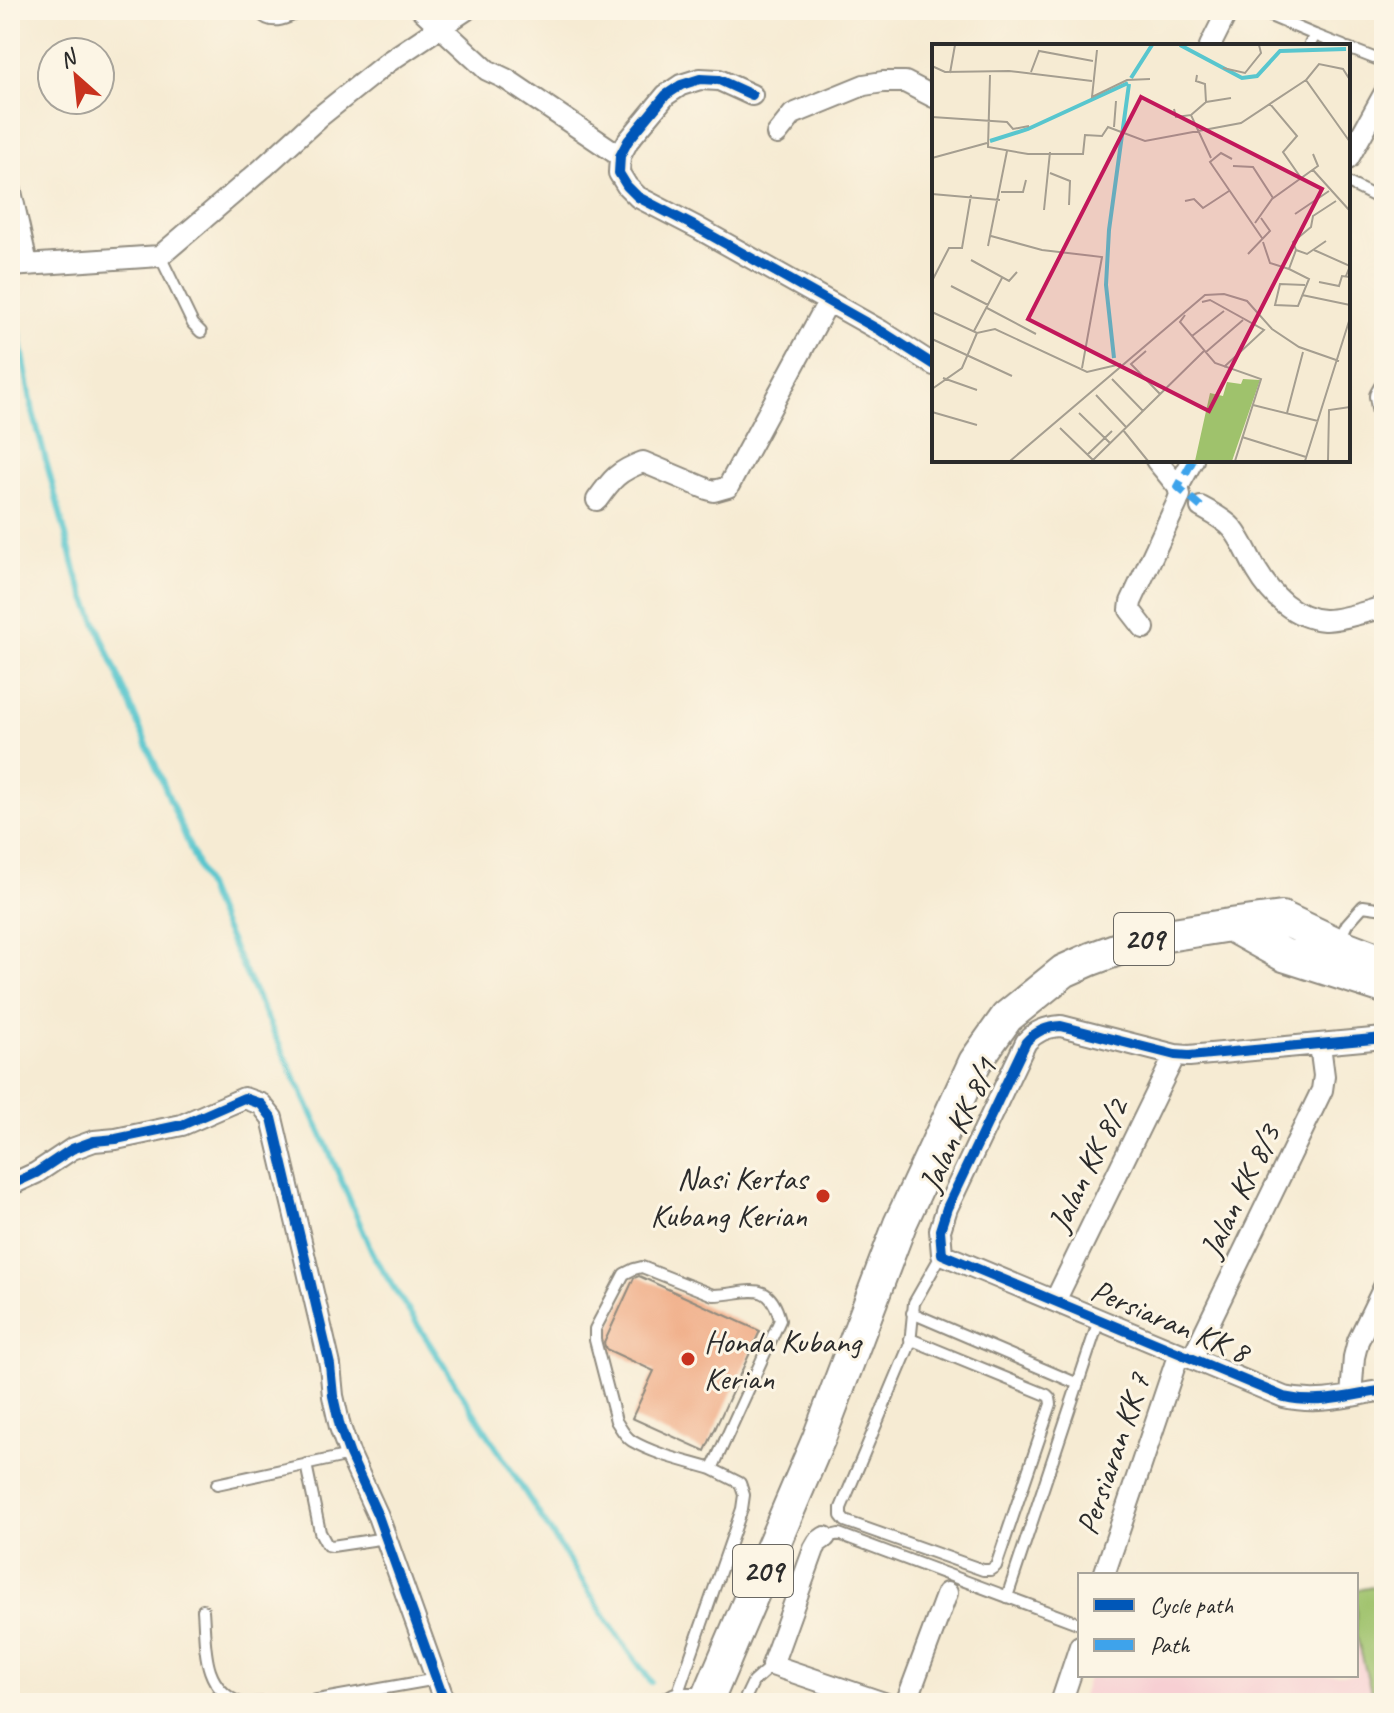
<svg xmlns="http://www.w3.org/2000/svg" width="1394" height="1713" font-family="Caveat,sans-serif">
<rect width="100%" height="100%" fill="#fcf5e5"/>
<filter id="ink" filterUnits="userSpaceOnUse"><feTurbulence type="fractalNoise" baseFrequency=".0125" numOctaves="2"/><feDisplacementMap in="SourceGraphic" scale="16" xChannelSelector="R" yChannelSelector="G"/><feConvolveMatrix kernelMatrix="1 2 1 2 8 2 1 2 1" color-interpolation-filters="sRGB"/></filter>
<filter id="wash" filterUnits="userSpaceOnUse"><feTurbulence type="fractalNoise" baseFrequency=".006" numOctaves="4" result="noise"/><feDisplacementMap in="SourceGraphic" scale="32" xChannelSelector="R" yChannelSelector="G"/><feGaussianBlur stdDeviation="1.8" result="paint"/><feColorMatrix in="noise" values="0 0 0 0 0 0 0 0 0 0 0 0 0 0 0 0 0 1.4 0 .05"/><feComposite in="paint" operator="in"/></filter>
<g filter="url(#wash)">
<rect width="100%" height="100%" fill="#f6ebd3"/>
<path fill="#f7cfd3" d="M 1384,1585 L 1384,1703 L 1080,1703 L 1089,1675 L 1356,1675 L 1356,1590 Z"/>
<path fill="#9fc26c" stroke="#65764c" stroke-width="2" d="M 1384,1585 L 1384,1703 L 1374,1703 L 1356,1633 L 1356,1590 Z"/>
<g fill="none" stroke-linecap="round" stroke-linejoin="round">
<path stroke="#58c6ce" stroke-width="6" d="M 10,280 L 33,412 L 77,577 L 218,915 L 322,1135 L 374,1257 L 611,1626 L 651,1682"/>
</g>
<g id="blocks">
<path fill="#efa67e" d="M 639,1276 L 760,1331 L 705,1451 L 632,1418 L 654,1371 L 606,1349 L 604,1343 L 634,1278 Z"/>
</g>
</g>
<g filter="url(#ink)">
<use href="#blocks" fill-opacity="0" stroke="#908b7f" stroke-width="2"/>
<g fill="none" stroke-linecap="round" stroke-linejoin="round">
<defs>
<path id="lane" d="M 1256,10 L 1315,35 L 1309,46
M 1315,35 L 1343,46
M 1348,48 L 1384,62
M 1348,183 L 1384,201
M 160,256 L 193,324 L 201,332
M 1340,938 L 1347,924 L 1363,906 L 1384,909
M 912,1313 L 1078,1384
M 910,1339 L 1047,1395 L 1050,1398 L 1051,1404 L 996,1566 L 990,1570 L 983,1570 L 845,1521 L 841,1516 L 841,1508 L 910,1344 L 914,1303 L 942,1254
M 306,1464 L 320,1532 L 327,1545 L 332,1546 L 386,1538
M 217,1484 L 350,1455
M 825,1537 L 839,1534 L 1080,1624
M 1007,1597 L 1099,1320
M 203,1610 C 206,1647 201,1686 240,1703
M 676,1698 L 742,1509 L 744,1495 L 740,1483 L 712,1469 L 780,1320 C 769,1276 746,1295 713,1295 L 642,1267 L 634,1269 L 624,1274 L 595,1329 L 595,1340 L 616,1421 C 621,1428 624,1436 632,1441 C 656,1455 686,1461 712,1469
M 251,1703 L 306,1702 L 437,1679
M 743,1703 L 753,1682 L 772,1665"/>
<path id="street" d="M 264,10 C 272,19 282,15 292,10
M 422,10 L 487,70 L 506,79 L 620,156
M 1210,46 L 1228,10
M 752,95 L 719,80 L 700,79 L 681,85 L 666,95 L 628,141 L 620,156 L 619,173 L 627,186 L 638,197 L 696,227 L 881,331 L 934,365
M 777,134 L 793,114 L 864,85 L 883,82 L 905,82 L 934,97
M 1348,159 L 1384,94
M 10,187 L 27,264
M 10,266 L 160,256 L 263,168 L 318,118 L 388,62 L 466,10
M 1384,389 L 1380,396 L 1384,419
M 1156,460 L 1178,487
M 597,500 C 612,479 618,471 643,462 L 707,489 L 714,491 L 728,487 L 828,302
M 1201,507 C 1211,513 1224,519 1232,528 C 1243,541 1248,556 1257,571 C 1271,595 1294,618 1324,620 C 1338,621 1368,611 1384,607
M 1144,628 L 1130,610 L 1131,602 L 1177,503 L 1180,495 L 1178,487 L 1193,460
M 1384,1038 L 1189,1056 L 1175,1055 L 1061,1026 C 1046,1027 1036,1031 1026,1042 L 947,1208 L 940,1230 L 942,1254 L 1284,1397 C 1319,1405 1349,1396 1384,1390
M 10,1185 L 36,1173 L 72,1149 L 94,1141 L 116,1139 L 182,1125 L 244,1098 L 261,1104 L 272,1118 L 330,1365 L 333,1396 L 340,1427 L 350,1455 L 378,1516 L 445,1703
M 1055,1301 L 1175,1055
M 1192,1358 L 1322,1090 L 1324,1076 L 1320,1045
M 1351,1396 L 1354,1357 L 1358,1341 L 1384,1287
M 825,1537 L 818,1542 L 814,1549 L 772,1665 L 884,1703
M 1104,1575 L 1179,1353
M 668,1703 L 676,1698 L 708,1698
M 906,1703 L 947,1593
M 1061,1703 L 1080,1646"/>
<path id="primary" d="M 1230,925 L 1284,955 L 1384,987
M 706,1703 L 819,1438 L 900,1224 L 975,1062 L 1007,1017 L 1064,971 L 1091,959 L 1148,938 L 1230,925 L 1282,918 L 1337,944 L 1384,962"/>
</defs>
<use href="#lane" stroke="#908b7f" stroke-width="14"/>
<use href="#street" stroke="#908b7f" stroke-width="24"/>
<use href="#primary" stroke="#908b7f" stroke-width="36"/>
<use href="#lane" stroke="#fff" stroke-width="10"/>
<use href="#street" stroke="#fff" stroke-width="20"/>
<use href="#primary" stroke="#fff" stroke-width="32"/>
<path stroke="#3ea3eb" stroke-width="8" stroke-dasharray="16 8" stroke-linecap="butt" d="M 1193,460 L 1178,487 L 1201,507"/>
<defs>
<path id="cycleway" d="M 752,95 L 719,80 L 700,79 L 681,85 L 666,95 L 628,141 L 620,156 L 619,173 L 627,186 L 638,197 L 696,227 L 881,331 L 934,365
M 1384,1038 L 1189,1056 L 1175,1055 L 1061,1026 C 1046,1027 1036,1031 1026,1042 L 947,1208 L 940,1230 L 942,1254 L 1284,1397 C 1319,1405 1349,1396 1384,1390
M 10,1185 L 36,1173 L 72,1149 L 94,1141 L 116,1139 L 182,1125 L 244,1098 L 261,1104 L 272,1118 L 330,1365 L 333,1396 L 340,1427 L 350,1455 L 378,1516 L 445,1703"/>
</defs>
<use href="#cycleway" stroke="#fcf5e5" stroke-width="15"/>
<use href="#cycleway" stroke="#0057b8" stroke-width="10"/>
</g>
</g>
<g fill="#c8321e" stroke="#fcf5e5" stroke-width="3">
<circle cx="823" cy="1196" r="8"/>
<circle cx="688" cy="1359" r="8"/>
</g>
<g text-anchor="middle" dominant-baseline="central" stroke-width="6" stroke-linejoin="round" paint-order="stroke">
<g fill="#fcf5e5" stroke="#6a6863" stroke-width="2">
<rect x="1114" y="913" width="60" height="52" rx="6"/>
<rect x="733" y="1545" width="60" height="52" rx="6"/>
</g>
<g font-size="30" font-weight="bold" fill="#2b2b2b">
<text x="1144" y="939">209</text>
<text x="763" y="1571">209</text>
</g>
<g font-size="32" fill="#2b2b2b" stroke="#fcf5e5">
<text transform="translate(958 1125) rotate(-65)">Jalan KK 8/1</text>
<text transform="translate(1088 1165) rotate(-64)">Jalan KK 8/2</text>
<text transform="translate(1240 1191) rotate(-64)">Jalan KK 8/3</text>
<text transform="translate(1170 1321) rotate(23)">Persiaran KK 8</text>
<text transform="translate(1113 1454) rotate(-71)">Persiaran KK 7</text>
</g>
<g font-size="32" fill="#2b2b2b" stroke="#fcf5e5" text-anchor="end">
<text x="807" y="1178">Nasi Kertas<tspan x="807" dy="37">Kubang Kerian</tspan></text>
<text x="704" y="1341" text-anchor="start">Honda Kubang<tspan x="704" dy="37">Kerian</tspan></text>
</g>
</g>
<g transform="translate(932 44)">
<rect width="418" height="418" fill="#f6ebd3"/>
<path d="M 311,335 L 328,336 L 300,417 L 263,417 L 278,349 L 291,352 L 295,338 L 309,340 Z" fill="#9fc26c"/>
<path fill="none" stroke="#58c6ce" stroke-width="4" d="M 248,1 L 310,34 L 325,32 L 348,7 L 414,5M 199,34 L 220,1M 58,97 L 96,85 L 196,39M 182,314 L 174,241 L 177,186 L 197,40"/>
<path fill="none" stroke="#a59e90" stroke-width="2" d="M 165,6 L 160,53 L 195,36 L 218,35M 0,22 L 13,28 L 77,27 L 160,37M 291,24 L 313,29 L 329,9 L 327,1M 99,28 L 107,7 L 161,17M 18,29 L 23,1M 58,31 L 56,103 L 96,110 L 151,110 L 153,91 L 170,92 L 176,83 L 213,97 L 309,79 L 374,36M 418,36 L 411,25 L 387,20 L 374,36 L 418,98M 274,58 L 299,54M 338,60 L 365,92 L 351,108 L 369,134M 242,65 L 244,73 L 259,71 L 279,114M 259,71 L 274,58 L 273,40 L 264,37 L 265,31M 0,73 L 75,78 L 81,85 L 97,82M 182,83 L 184,57M 0,114 L 55,99M 300,115 L 289,109 L 278,118 L 330,194M 301,122 L 321,123 L 341,154M 381,126 L 418,167M 118,129 L 138,137 L 137,161M 69,148 L 91,148 L 94,136M 0,150 L 68,156M 253,157 L 262,155 L 271,164 L 297,147M 112,166 L 118,108M 363,170 L 397,147M 323,179 L 340,155 L 386,122 L 381,110M 59,192 L 110,206 L 170,213 L 150,324M 331,198 L 338,219 L 357,225M 56,202 L 75,107M 364,206 L 375,210 L 394,197M 382,206 L 418,222 L 414,232M 316,210 L 338,187 L 329,174M 39,216 L 77,237 L 85,228M 0,237 L 17,204 L 30,204 L 39,151M 387,238 L 407,242 L 410,232 L 418,233M 373,241 L 348,240 L 343,261 L 366,262 L 377,235 L 357,225 L 364,206 L 361,198 L 379,183 L 381,172 L 404,157M 19,242 L 56,261M 370,251 L 418,261M 270,258 L 278,256 L 332,286 L 292,323M 55,264 L 104,290M 0,268 L 45,289 L 63,285 L 155,328 L 189,320M 253,271 L 248,278 L 283,319 L 329,335 L 303,417M 42,287 L 70,234M 260,292 L 292,267M 0,295 L 80,332M 214,307 L 199,320 L 228,350M 274,308 L 311,276M 11,334 L 45,346M 180,335 L 211,367M 0,345 L 30,324 L 45,289M 164,351 L 194,383M 321,361 L 386,377M 0,368 L 45,381M 147,369 L 178,399M 355,369 L 371,308M 128,384 L 161,416M 191,386 L 216,417M 310,393 L 374,413M 155,411 L 180,387M 78,417 L 273,251 L 292,250 L 315,257 L 340,285 L 367,303 L 407,317M 160,417 L 273,306M 373,417 L 418,274M 396,417 L 397,366 L 418,363"/>
<path fill="#c2185b" fill-opacity="0.15" stroke="#c2185b" stroke-width="4" d="M 209,53 L 390,145 L 277,367 L 96,275 Z"/>
<rect width="418" height="418" fill="none" stroke="#2b2b2b" stroke-width="4"/>
</g>
<rect width="1394" height="1713" fill="none" stroke="#fcf5e5" stroke-width="40"/>
<rect x="1078" y="1573" width="280" height="104" fill="#fcf5e5" stroke="#a8a49b" stroke-width="2"/>
<rect x="1094" y="1599" width="40" height="12" fill="#0057b8" stroke="#a8a49b" stroke-width="2"/>
<text x="1150" y="1613" font-size="24" fill="#2b2b2b">Cycle path</text>
<rect x="1094" y="1639" width="40" height="12" fill="#3ea3eb" stroke="#a8a49b" stroke-width="2"/>
<text x="1150" y="1653" font-size="24" fill="#2b2b2b">Path</text>
<g transform="translate(76 76) rotate(333)"><circle r="38" fill="#fcf5e5" stroke="#a8a49b" stroke-width="2"/>
<path d="M0-6L14 30L0 20L-14 30Z" fill="#c8321e"/>
<text y="-12" font-size="22" font-weight="bold" text-anchor="middle" fill="#2b2b2b">N</text>
</g>
</svg>
